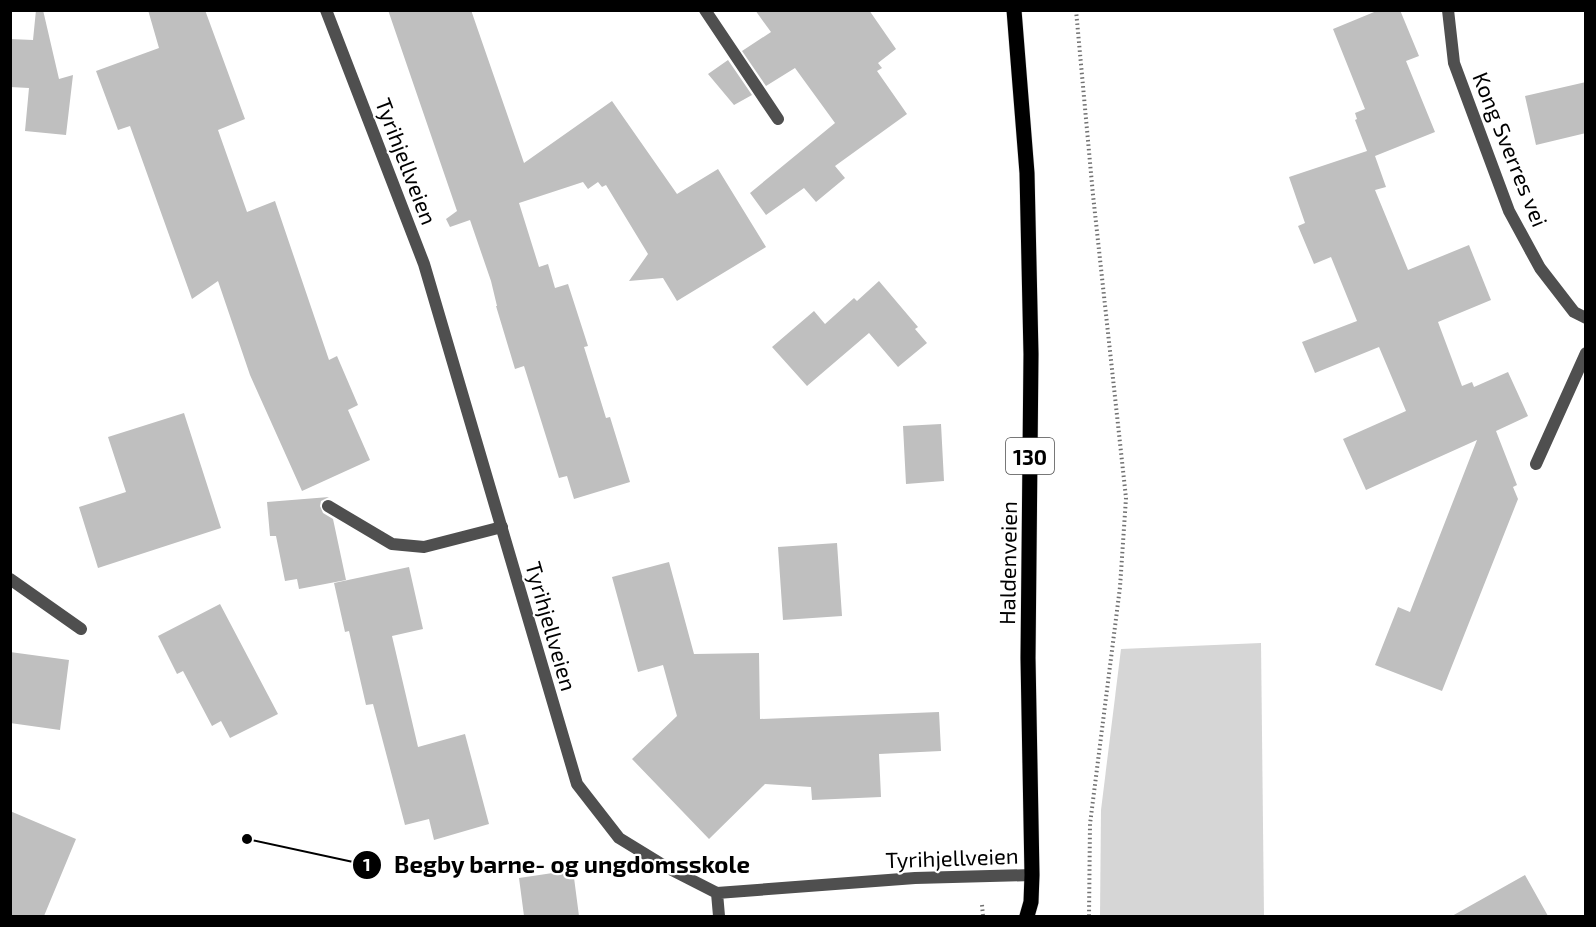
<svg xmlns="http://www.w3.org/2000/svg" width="1596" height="927" font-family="'Exo 2',sans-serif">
<rect width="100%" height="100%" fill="#fff"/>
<path fill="#d6d6d6" d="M 1261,643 L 1264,916 L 1100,916 L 1101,810 L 1121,649 Z"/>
<path fill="#bfbfbf" d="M 36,10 L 43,10 L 59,79 L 73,75 L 66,135 L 25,131 L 29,88 L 10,87 L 10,39 L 33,40 Z
M 148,10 L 205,10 L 245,119 L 218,130 L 247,212 L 275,201 L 329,360 L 337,356 L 358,405 L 348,410 L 370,460 L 302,491 L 250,375 L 218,281 L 192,299 L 130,126 L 118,130 L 96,71 L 159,48 Z
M 388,10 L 471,10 L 524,163 L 612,101 L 677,194 L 718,169 L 766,247 L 677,301 L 663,278 L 629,281 L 648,254 L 606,185 L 602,187 L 598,182 L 588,189 L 583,182 L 519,203 L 539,267 L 548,264 L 555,288 L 568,284 L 588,346 L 584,347 L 606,418 L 610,417 L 630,482 L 574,499 L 567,476 L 559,478 L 524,366 L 515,369 L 496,306 L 497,306 L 491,281 L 470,220 L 450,227 L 446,219 L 457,211 Z
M 755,10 L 869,10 L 896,49 L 878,63 L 882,68 L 877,71 L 907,114 L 835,166 L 845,178 L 816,202 L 804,188 L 766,215 L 750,193 L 835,123 L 795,68 L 766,86 L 742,51 L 771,32 Z
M 1379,10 L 1400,10 L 1419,56 L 1406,61 L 1435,132 L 1375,156 L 1386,187 L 1375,190 L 1408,270 L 1469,245 L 1491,300 L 1438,322 L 1462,386 L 1472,382 L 1474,387 L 1508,372 L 1528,416 L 1496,431 L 1517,485 L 1513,487 L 1518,499 L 1442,691 L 1375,665 L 1398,607 L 1410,612 L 1477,440 L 1366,490 L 1343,439 L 1406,411 L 1379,347 L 1315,373 L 1302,342 L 1357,321 L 1331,257 L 1314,264 L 1298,226 L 1305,223 L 1289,177 L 1367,151 L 1355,120 L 1357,119 L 1355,113 L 1365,109 L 1333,29 Z
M 728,60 L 752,95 L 734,105 L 708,74 Z
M 1586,82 L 1586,133 L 1536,145 L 1525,96 Z
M 879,281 L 918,327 L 915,329 L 927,343 L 898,367 L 869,333 L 807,386 L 772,347 L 814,311 L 825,324 L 854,298 L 857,301 Z
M 184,413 L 221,528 L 98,568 L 79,507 L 126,492 L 108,437 Z
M 941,424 L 944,481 L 906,484 L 903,426 Z
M 329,497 L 321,501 L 320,506 L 323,513 L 333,519 L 346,580 L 299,589 L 297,579 L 285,581 L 276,536 L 270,536 L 267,502 Z
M 837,543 L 842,616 L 783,620 L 778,547 Z
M 669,562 L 694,654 L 759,653 L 760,719 L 939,712 L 941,751 L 879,754 L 881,797 L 812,800 L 811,787 L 765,784 L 709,839 L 632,759 L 677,716 L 663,665 L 638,672 L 612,577 Z
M 409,567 L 423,629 L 392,636 L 418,747 L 465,734 L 489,824 L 434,840 L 429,819 L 405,825 L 373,704 L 366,705 L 349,631 L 345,632 L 334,583 Z
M 220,604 L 278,714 L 230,738 L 221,721 L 212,726 L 183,671 L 177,674 L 158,636 Z
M 10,652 L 69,660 L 60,730 L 10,723 Z
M 10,811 L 76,839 L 44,916 L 10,916 Z
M 573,870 L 579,916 L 524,916 L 519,878 Z
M 1525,875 L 1548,916 L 1452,916 Z"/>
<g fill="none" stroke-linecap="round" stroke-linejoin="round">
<defs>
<path id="primary" d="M 1014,10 L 1027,173 L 1031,354 L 1028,658 L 1032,875 L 1031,902 L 1027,916"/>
</defs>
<use href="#primary" stroke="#dbdbdb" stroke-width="16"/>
<path stroke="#717171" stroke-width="4" stroke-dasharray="1.5 3" stroke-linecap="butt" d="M 1076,10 L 1093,195 L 1126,498 L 1120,587 L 1090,824 L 1089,916
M 982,905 L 983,916"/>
<path stroke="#4f4f4f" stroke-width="12" d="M 705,10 L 778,119
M 1536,464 L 1586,353
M 328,506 L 392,544 L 424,547 L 502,527"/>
<path stroke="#4f4f4f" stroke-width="12" d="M 326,10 L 424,264 L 577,784 L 619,838 L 668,868 L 717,893 L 915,878 L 1032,875
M 1448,10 L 1454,63 L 1509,211 L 1540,268 L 1574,312 L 1586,318
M 10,579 L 81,629
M 717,893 L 719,916"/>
<use href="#primary" stroke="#000" stroke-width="15"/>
</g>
<g text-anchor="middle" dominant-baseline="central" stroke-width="4.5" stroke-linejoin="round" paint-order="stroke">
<rect fill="#fff" stroke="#4c4c4c" stroke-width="1.5" x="1006" y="438" width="48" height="36" rx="4.5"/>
<g font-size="21" font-weight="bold" fill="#000">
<text x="1030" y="456">130</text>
</g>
<g font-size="22" fill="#000" stroke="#fff">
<text transform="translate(1511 149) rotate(68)">Kong Sverres vei</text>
<text transform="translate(407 161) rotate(69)">Tyrihjellveien</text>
<text transform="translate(1007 563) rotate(-89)">Haldenveien</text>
<text transform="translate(552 626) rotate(74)">Tyrihjellveien</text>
<text transform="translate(952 857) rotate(-2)">Tyrihjellveien</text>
</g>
</g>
<path fill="none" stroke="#000" stroke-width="2" d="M247 839L367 865"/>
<g fill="#000" stroke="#fff" stroke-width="2">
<circle cx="247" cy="839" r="6"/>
<circle cx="367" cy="865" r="15"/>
</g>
<g font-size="18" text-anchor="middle" font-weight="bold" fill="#fff">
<text x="367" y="871">1</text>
</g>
<g font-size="24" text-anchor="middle" font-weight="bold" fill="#000" stroke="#fff" stroke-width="4.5" stroke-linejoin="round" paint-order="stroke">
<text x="572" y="873">Begby barne- og ungdomsskole</text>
</g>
<rect width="1596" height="927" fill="none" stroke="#000000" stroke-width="24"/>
</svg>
